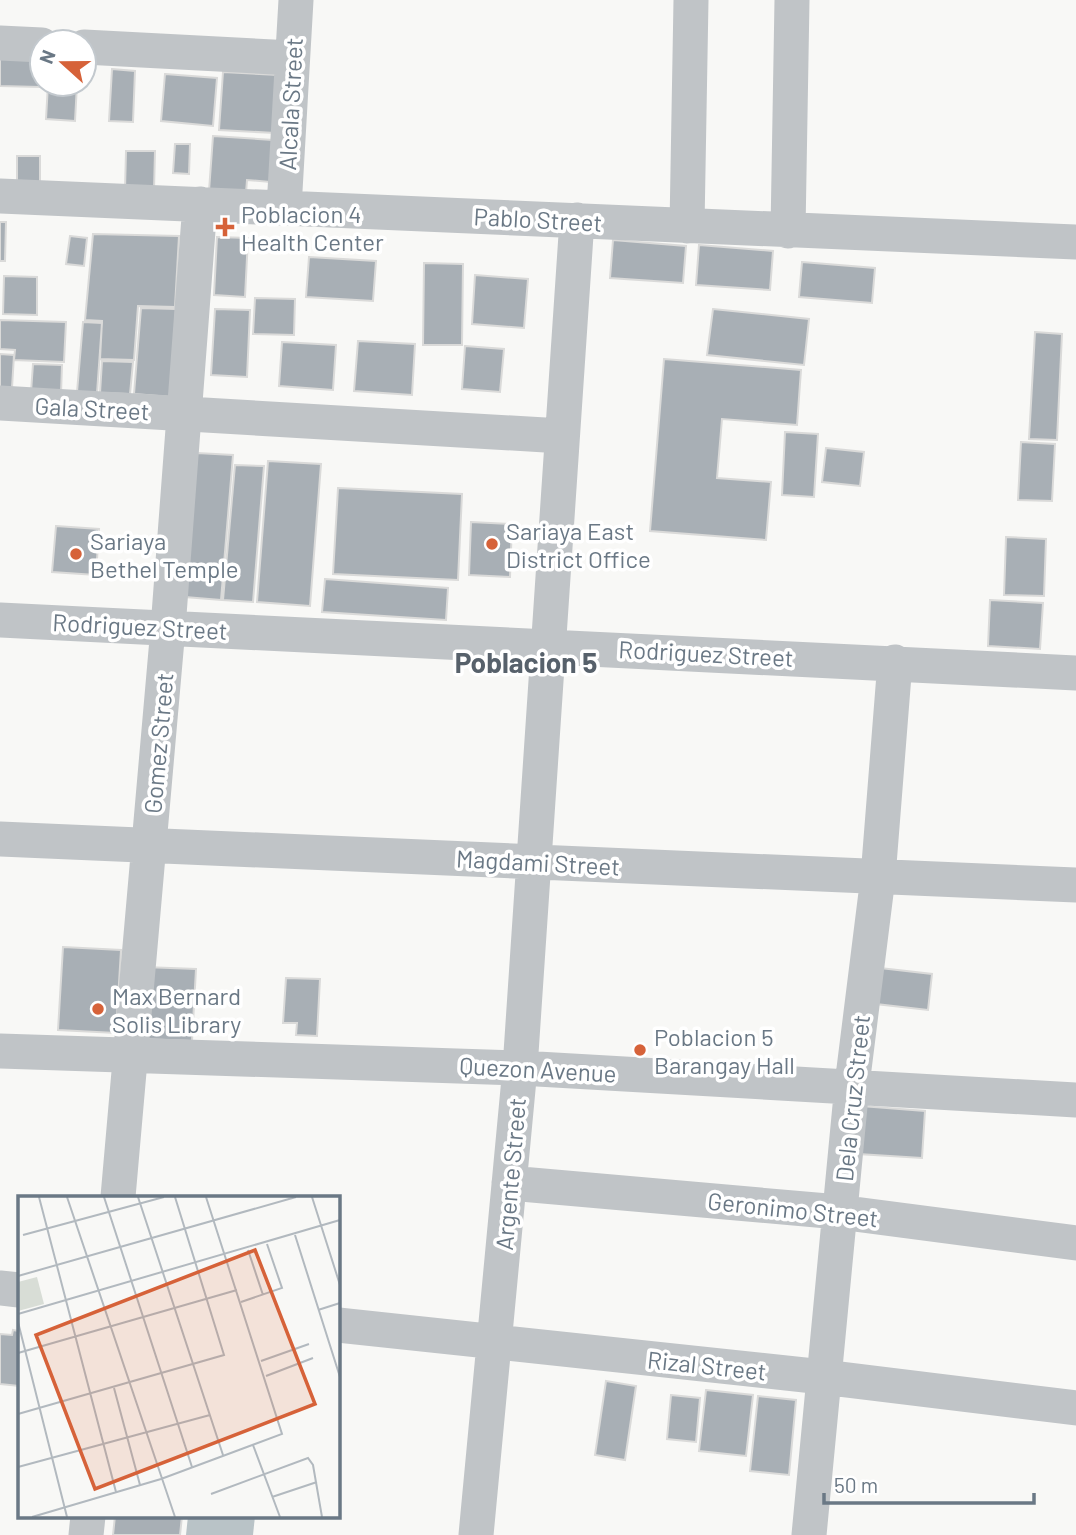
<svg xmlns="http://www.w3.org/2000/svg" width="1076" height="1535" font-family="Barlow,sans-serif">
<rect width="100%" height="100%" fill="#f8f8f6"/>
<path fill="#b9c3c7" d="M 188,1516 L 255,1516 L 253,1535 L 186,1535 Z"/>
<path fill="#a8afb5" stroke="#dadad9" stroke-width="2" d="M 0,56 L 41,57 L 40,87 L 0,86 Z
M 112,69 L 135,71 L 133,122 L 109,121 Z
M 223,72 L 279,75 L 275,133 L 219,130 Z
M 165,74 L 217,78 L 213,126 L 161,121 Z
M 48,84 L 77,84 L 75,121 L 46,119 Z
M 213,136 L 273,140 L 270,182 L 247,180 L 246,193 L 209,191 Z
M 175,144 L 190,144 L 189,174 L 173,173 Z
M 126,151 L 155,151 L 154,191 L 125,190 Z
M 17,156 L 40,156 L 40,185 L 17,185 Z
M 0,222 L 6,222 L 5,261 L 0,261 Z
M 93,234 L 179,236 L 175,307 L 138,306 L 134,360 L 100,359 L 102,321 L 85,320 Z
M 70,236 L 87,238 L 84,266 L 66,264 Z
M 217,237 L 248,238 L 245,297 L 214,295 Z
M 613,240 L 686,246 L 683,283 L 610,278 Z
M 699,245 L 773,251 L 770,290 L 696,285 Z
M 309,257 L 376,261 L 373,301 L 306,297 Z
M 802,262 L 875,268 L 872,303 L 799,297 Z
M 424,263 L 463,264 L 462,345 L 423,345 Z
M 475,275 L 528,279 L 524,328 L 472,324 Z
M 4,276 L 37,277 L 37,315 L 3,314 Z
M 255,298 L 295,299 L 294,335 L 253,334 Z
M 141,308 L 176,309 L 171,397 L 134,394 Z
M 215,309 L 250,310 L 247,377 L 211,375 Z
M 713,309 L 809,319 L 804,365 L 707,355 Z
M 0,320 L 66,322 L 64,362 L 14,360 L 15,350 L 0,349 Z
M 83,322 L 102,323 L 97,393 L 77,392 Z
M 1035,332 L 1062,334 L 1057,440 L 1029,439 Z
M 358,341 L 415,344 L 412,395 L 354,391 Z
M 282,342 L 336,345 L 333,390 L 279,386 Z
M 465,346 L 504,349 L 500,392 L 462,389 Z
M 0,354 L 14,355 L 12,388 L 0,387 Z
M 664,359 L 801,370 L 797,425 L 722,419 L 717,478 L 771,482 L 766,540 L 650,531 Z
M 102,361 L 133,362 L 130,394 L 100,393 Z
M 33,364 L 62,365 L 61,394 L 31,392 Z
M 785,432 L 818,434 L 814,497 L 782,495 Z
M 1021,442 L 1055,444 L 1052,501 L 1018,500 Z
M 826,448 L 864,452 L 860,486 L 822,482 Z
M 197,453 L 233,455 L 221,600 L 185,597 Z
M 268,461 L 321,464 L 310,606 L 257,602 Z
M 235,465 L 264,466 L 253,602 L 223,600 Z
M 338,488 L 462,494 L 458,580 L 333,574 Z
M 471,522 L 512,524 L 510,577 L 469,575 Z
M 56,526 L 99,529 L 96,575 L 52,572 Z
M 1006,537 L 1046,539 L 1044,596 L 1004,595 Z
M 325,579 L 448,588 L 446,620 L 322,612 Z
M 990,600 L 1043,603 L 1040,649 L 988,646 Z
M 63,947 L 121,950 L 116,1033 L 58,1030 Z
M 144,967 L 196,969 L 192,1041 L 140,1039 Z
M 880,968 L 932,974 L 928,1010 L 876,1004 Z
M 286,978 L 320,979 L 317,1036 L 296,1035 L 297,1023 L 283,1023 Z
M 861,1106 L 925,1111 L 922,1158 L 858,1154 Z
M 13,1330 L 19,1331 L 19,1386 L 0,1384 L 0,1334 L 12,1335 Z
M 606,1381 L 636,1386 L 625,1460 L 595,1455 Z
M 706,1390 L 753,1395 L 746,1456 L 699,1451 Z
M 671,1395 L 700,1398 L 696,1442 L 667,1439 Z
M 758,1396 L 796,1400 L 789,1475 L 750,1471 Z
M 115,1516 L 182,1516 L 180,1535 L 113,1535 Z"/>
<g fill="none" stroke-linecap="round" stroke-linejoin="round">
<path stroke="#c0c4c7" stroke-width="35" d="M 0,43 L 42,45
M 84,47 L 292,58
M 0,196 L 1076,242
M 284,208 L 296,0
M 687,226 L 691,0
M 788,231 L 792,0
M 0,403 L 562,436
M 0,620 L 1076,673
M 0,839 L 1076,885
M 0,1051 L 520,1068 L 1076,1100
M 509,1183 L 839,1212 L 1076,1243
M 118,1197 L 168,628 L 200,204
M 0,1288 L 19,1290
M 338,1325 L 823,1377 L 1076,1408
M 86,1535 L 88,1516
M 476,1535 L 520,1068 L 577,220
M 809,1535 L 852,1085 L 878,877 L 895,662"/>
</g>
<g fill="#d66239" stroke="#fff" stroke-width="2.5">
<path d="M221.5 216.5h7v7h7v7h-7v7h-7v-7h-7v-7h7z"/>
<circle cx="492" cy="544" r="7"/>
<circle cx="76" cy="554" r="7"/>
<circle cx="98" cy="1009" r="7"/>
<circle cx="640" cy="1050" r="7"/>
</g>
<g text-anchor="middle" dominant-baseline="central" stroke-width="7" stroke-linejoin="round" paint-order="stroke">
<g font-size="24" fill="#6a7885" stroke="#fff">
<text transform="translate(290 104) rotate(-87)">Alcala Street</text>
<text transform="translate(538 219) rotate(3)">Pablo Street</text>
<text transform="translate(92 408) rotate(3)">Gala Street</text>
<text transform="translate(140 626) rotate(3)">Rodriguez Street</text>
<text transform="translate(706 653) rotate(3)">Rodriguez Street</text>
<text transform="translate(158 743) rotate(-85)">Gomez Street</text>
<text transform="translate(538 862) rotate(3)">Magdami Street</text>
<text transform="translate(538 1069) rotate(3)">Quezon Avenue</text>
<text transform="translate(852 1098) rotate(-84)">Dela Cruz Street</text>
<text transform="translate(510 1174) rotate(-85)">Argente Street</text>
<text transform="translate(793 1209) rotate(6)">Geronimo Street</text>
<text transform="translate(707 1365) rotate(6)">Rizal Street</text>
</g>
<g font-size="24" fill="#6a7885" stroke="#fff" text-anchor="start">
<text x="241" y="213">Poblacion 4<tspan x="241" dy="28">Health Center</tspan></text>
<text x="506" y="530">Sariaya East<tspan x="506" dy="28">District Office</tspan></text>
<text x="90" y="540">Sariaya<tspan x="90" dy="28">Bethel Temple</tspan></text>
<text x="112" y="995">Max Bernard<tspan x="112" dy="28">Solis Library</tspan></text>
<text x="654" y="1036">Poblacion 5<tspan x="654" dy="28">Barangay Hall</tspan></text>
</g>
<g font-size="28" font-weight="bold" fill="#57616b" stroke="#fff">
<text x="526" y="662">Poblacion 5</text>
</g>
</g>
<g transform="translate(18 1196)">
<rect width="322" height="322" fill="#f8f8f6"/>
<path d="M 19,81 L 26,108 L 0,115 L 0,86 Z" fill="#d8ddd6"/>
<path fill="none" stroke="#b2b9bf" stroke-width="2" d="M 21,1 L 98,296M 49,1 L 157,321M 86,1 L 174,271M 120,1 L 205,259M 294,1 L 322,89M 5,39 L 146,1M 277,39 L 322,181M 230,54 L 245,99M 0,80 L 278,1M 223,106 L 264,92 L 249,48M 300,114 L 322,107M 0,118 L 322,24M 0,126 L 49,321M 0,157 L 219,94M 243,165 L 291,148M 248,180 L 295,162M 96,192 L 122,289M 0,218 L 206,159 L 157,1M 235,249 L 262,321M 0,271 L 192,219M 193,298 L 290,262 L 295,269 L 304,321M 254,301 L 299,286M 14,321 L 143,283 L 264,238 L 188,1"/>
<path fill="#d66239" fill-opacity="0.15" stroke="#d66239" stroke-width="3.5" d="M 237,54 L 297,208 L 77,293 L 18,139 Z"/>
<rect width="322" height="322" fill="none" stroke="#6a7885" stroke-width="3.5"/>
</g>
<g transform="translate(63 63) rotate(291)"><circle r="33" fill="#ffffff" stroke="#c3c9ce" stroke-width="2"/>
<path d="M0-5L12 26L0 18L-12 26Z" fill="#d66239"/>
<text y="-10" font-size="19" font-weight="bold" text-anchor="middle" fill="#6a7885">N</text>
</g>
<path d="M824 1493v10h210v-10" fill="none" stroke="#6a7885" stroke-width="3.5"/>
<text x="834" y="1493" font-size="21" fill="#6a7885" stroke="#ffffff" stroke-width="5" paint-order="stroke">50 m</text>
</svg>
